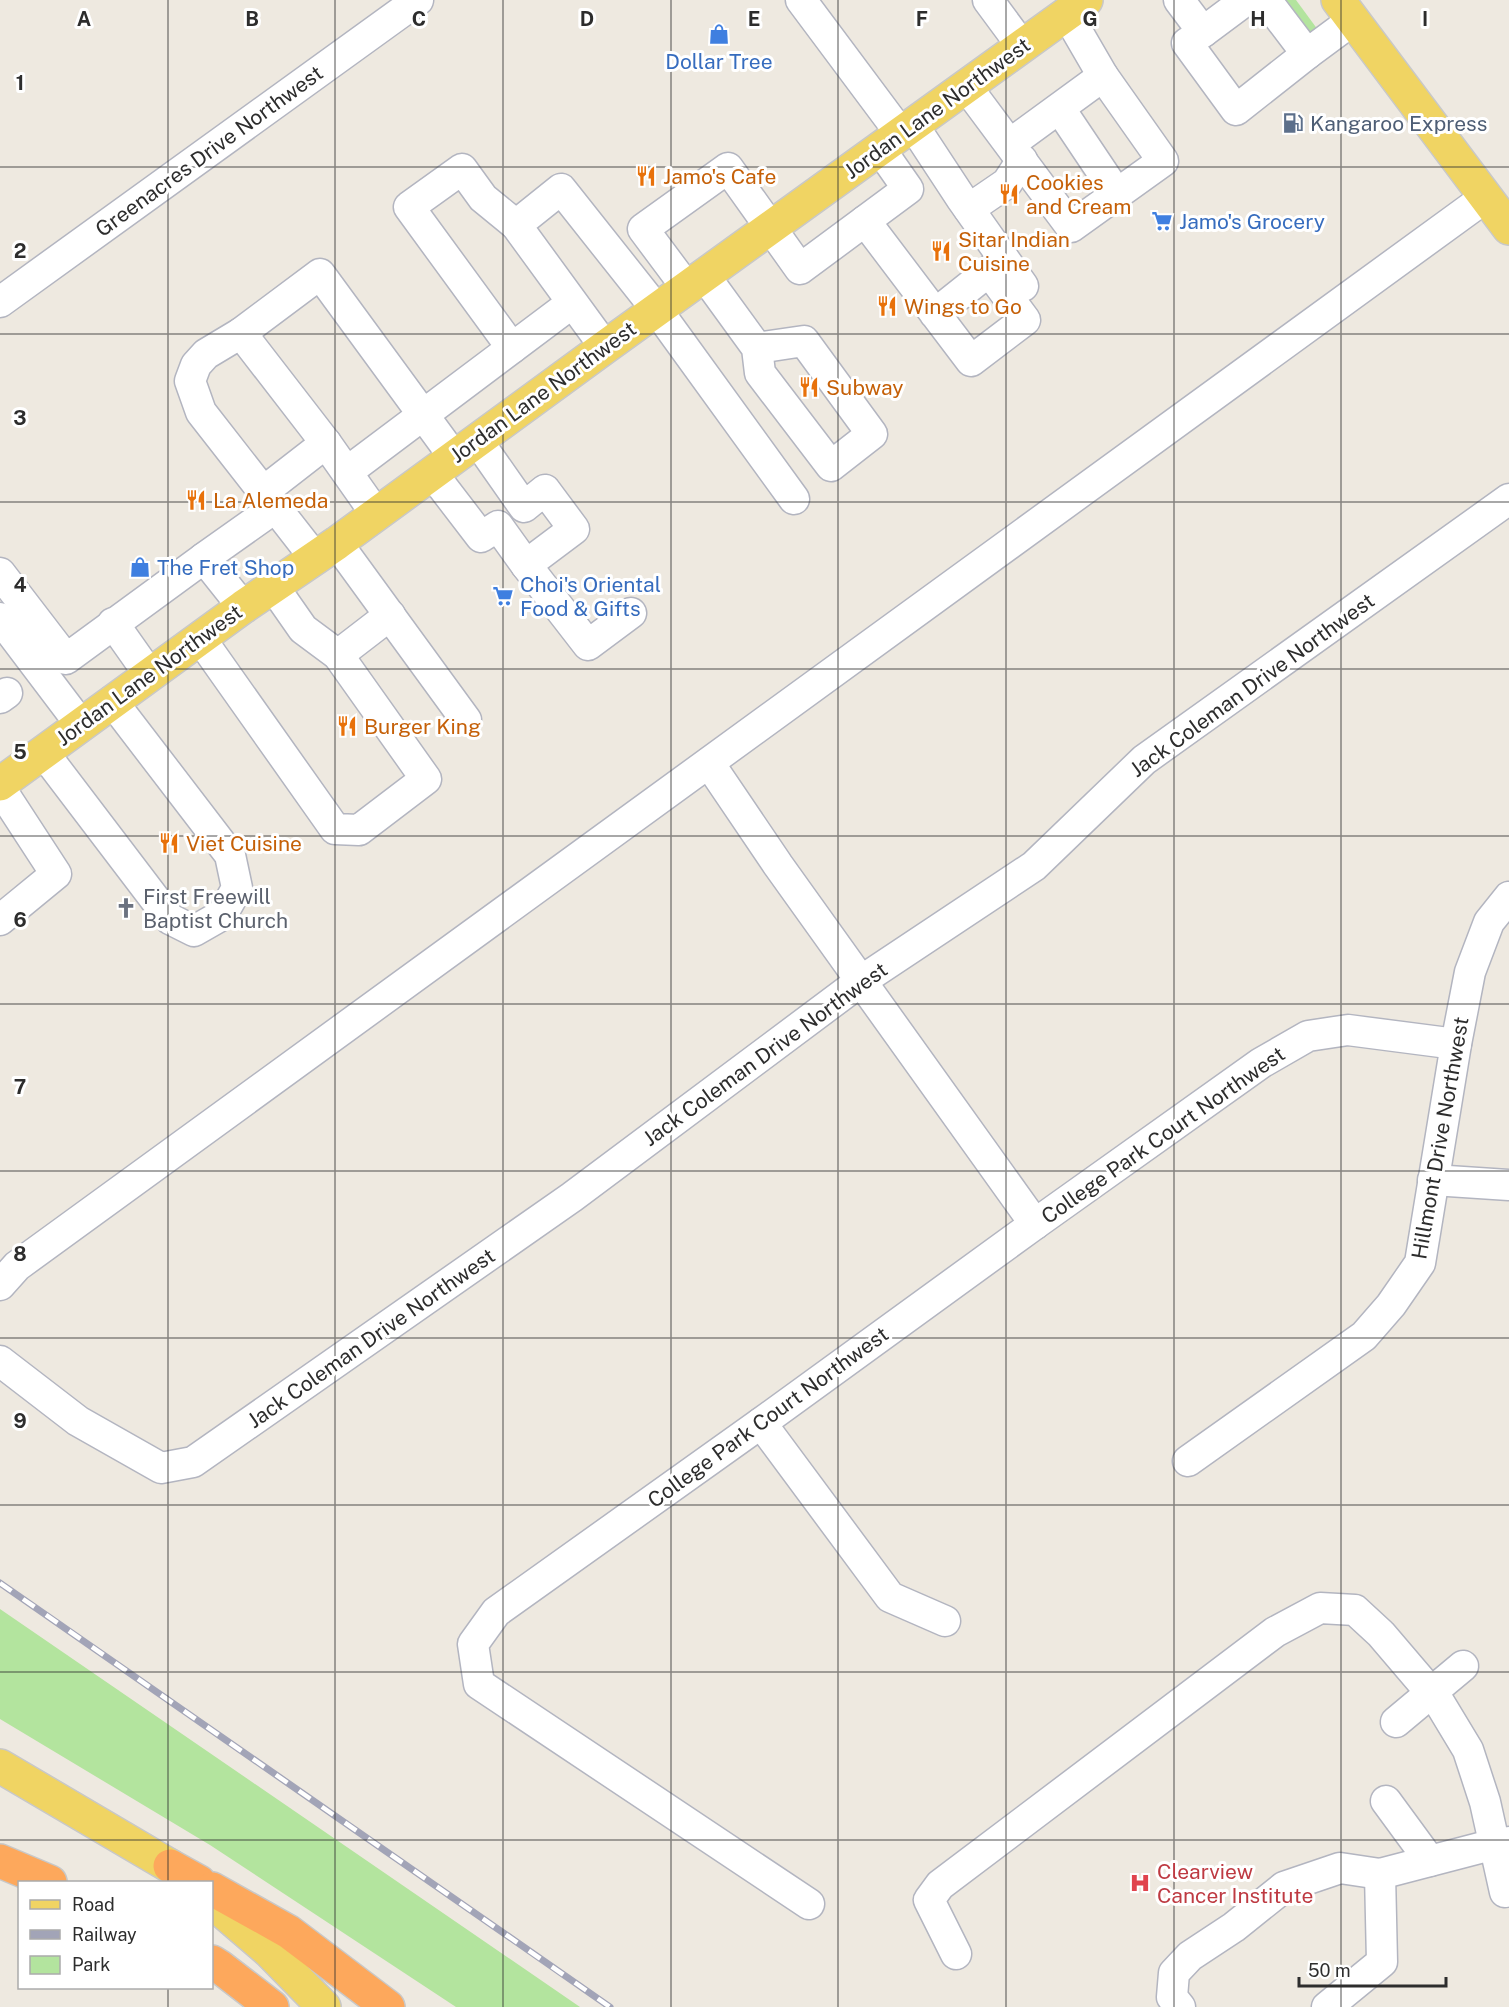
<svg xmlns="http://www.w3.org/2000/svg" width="1509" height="2007" font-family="'Public Sans',sans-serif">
<rect width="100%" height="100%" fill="#eee9e0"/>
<g fill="#b3e49e">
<path d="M1284,0h12l22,30 -9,3z"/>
<path d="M0,1609l580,398h-124l-246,-162 -210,-126z"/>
</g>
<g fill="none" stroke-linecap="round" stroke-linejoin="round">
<g stroke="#b3b5c0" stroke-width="33">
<g id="minor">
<path d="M801,0l100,134"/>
<path d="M988,0l34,46"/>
<path d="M1179,0l24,32 43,-32"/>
<path d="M1266,0l41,54 46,-34"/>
<path d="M1203,32l-16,11 49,67 71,-56"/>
<path d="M966,86l105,141 92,-66 -60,-85 -36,-62"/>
<path d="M1060,109l57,85"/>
<path d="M913,125l48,73 62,88"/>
<path d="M1010,144l93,-68"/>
<path d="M969,209l38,-26 15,-23"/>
<path d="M865,221l106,140 54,-41 -36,-49 -54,43"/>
<path d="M704,275l53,73 3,25 71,93 41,-32 -68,-93 -47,7"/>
<path d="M687,288l-44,-59 85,-61 72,101 108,-80 -28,-40"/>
<path d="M0,302l418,-302"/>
<path d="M241,333l79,-59 134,183"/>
<path d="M605,347l-89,-122 45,-36 96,121 137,189"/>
<path d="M512,348l-103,-141 53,-38 21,29 33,27"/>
<path d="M477,440l47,67 21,-17 29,39 -48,36 62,80 43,-32"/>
<path d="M347,472l225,-169"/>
<path d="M432,473l49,64 17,-11 28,39"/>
<path d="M263,492l63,-49"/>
<path d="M337,543l129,177"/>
<path d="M204,558l72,-51"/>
<path d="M315,558l-114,-146 -11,-31 6,-16 10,-11 35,-21 85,110 50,71"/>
<path d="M0,573l66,86 138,-101 39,49"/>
<path d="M0,618l81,107"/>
<path d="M113,623l36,51"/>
<path d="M200,638l135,191 24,1 67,-51 -88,-124 -35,-26 -30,-43"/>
<path d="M338,655l52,-40"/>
<path d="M0,698l7,-5"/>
<path d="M43,752l127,167 24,12 28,-16 15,-27 -7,-33 -118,-154"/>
<path d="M709,763l69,102 257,359"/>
<path d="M0,788l56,86 -56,46"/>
<path d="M1433,1180l76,5"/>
<path d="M0,1285l17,-19 1469,-1069"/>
<path d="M0,1361l78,60 83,47 32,-6 379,-265 289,-216 173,-115 110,-106 365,-261"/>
<path d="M761,1423l129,174 55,24"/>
<path d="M1188,1461l176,-125 27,-31 29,-42 36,-219 14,-72 19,-50 20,-25"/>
<path d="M1396,1722l67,-56"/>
<path d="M1386,1801l44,60"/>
<path d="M809,1904l-330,-220 -6,-40 23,-32 265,-189 274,-199 226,-161 47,-27 40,-6 108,14"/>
<path d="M956,1954l-27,-54 11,-15 335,-253 45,-24 35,2 26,24 58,68 29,48 17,52 20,90"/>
<path d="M1180,2007l-8,-10 2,-24 16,-17 44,-29 50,-40 56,-19 40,6 115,-30 14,-2"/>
<path d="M1327,2007l55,-45 -2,-88"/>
</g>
</g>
<g stroke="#c8c8c8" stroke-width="36">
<g id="major">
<path d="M1338,0l171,228"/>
<path d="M0,784l243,-177 94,-64 268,-196 481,-347"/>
<path d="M0,1766l170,100 19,16"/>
<path d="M212,1902l57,49 55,56"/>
</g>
</g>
<g stroke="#c8c8c8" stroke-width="36">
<g id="highway">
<path d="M0,1861l50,21"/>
<path d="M170,1866l29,16"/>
<path d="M212,1889l77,43 99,75"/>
<path d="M212,1962l8,5 52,40"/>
</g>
</g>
<use href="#minor" stroke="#fff" stroke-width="30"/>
<use href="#major" stroke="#f0d463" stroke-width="33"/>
<use href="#highway" stroke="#fda85c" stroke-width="33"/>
<g stroke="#a2a4b7" stroke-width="7">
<path id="rail" d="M0,1583l610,424"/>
</g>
<use href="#rail" stroke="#fff" stroke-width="4.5" stroke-dasharray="14" stroke-linecap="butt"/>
</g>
<path fill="none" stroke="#2d2d2d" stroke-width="1.5" stroke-opacity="0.55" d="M168,0v1882M335,0v2007M503,0v2007M671,0v2007M838,0v2007M1006,0v2007M1174,0v2007M1341,0v2007M0,167h1509M0,334h1509M0,502h1509M0,669h1509M0,836h1509M0,1004h1509M0,1171h1509M0,1338h1509M0,1505h1509M0,1672h1509M0,1840h1509M168,1988v19"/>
<defs>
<g id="shop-bare" transform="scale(1.62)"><path d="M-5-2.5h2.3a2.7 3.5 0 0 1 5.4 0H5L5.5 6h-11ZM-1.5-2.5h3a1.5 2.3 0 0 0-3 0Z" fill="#3f7fe0" stroke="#fff" stroke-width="2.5" paint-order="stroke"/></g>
<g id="fuel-bare" transform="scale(1.62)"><path d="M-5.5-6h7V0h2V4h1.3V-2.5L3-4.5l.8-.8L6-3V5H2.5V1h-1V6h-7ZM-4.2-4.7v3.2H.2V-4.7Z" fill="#5c6f8a" stroke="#fff" stroke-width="2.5" paint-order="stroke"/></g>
<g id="restaurant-bare" transform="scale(1.62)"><path d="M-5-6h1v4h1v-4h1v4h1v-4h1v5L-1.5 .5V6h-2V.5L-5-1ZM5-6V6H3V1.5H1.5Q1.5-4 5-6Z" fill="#e8710a" stroke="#fff" stroke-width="2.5" paint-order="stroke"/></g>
<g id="supermarket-bare" transform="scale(1.62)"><path d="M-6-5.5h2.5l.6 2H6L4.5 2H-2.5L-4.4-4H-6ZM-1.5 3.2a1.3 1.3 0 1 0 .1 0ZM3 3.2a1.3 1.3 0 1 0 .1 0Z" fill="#3f7fe0" stroke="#fff" stroke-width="2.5" paint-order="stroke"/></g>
<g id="church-bare" transform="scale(1.62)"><path d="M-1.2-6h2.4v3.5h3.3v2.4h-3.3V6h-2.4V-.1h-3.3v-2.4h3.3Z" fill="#6b7280" stroke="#fff" stroke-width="2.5" paint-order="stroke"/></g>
<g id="hospital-bare" transform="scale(1.62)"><path d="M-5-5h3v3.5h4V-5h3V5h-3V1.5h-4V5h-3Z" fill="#e0444e" stroke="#fff" stroke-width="2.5" paint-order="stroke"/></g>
</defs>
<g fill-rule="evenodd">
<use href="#shop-bare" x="719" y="34"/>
<use href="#fuel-bare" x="1293" y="123"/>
<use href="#restaurant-bare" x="646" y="176"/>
<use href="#restaurant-bare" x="1009" y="194"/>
<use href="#supermarket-bare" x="1162" y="221"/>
<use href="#restaurant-bare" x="941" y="251"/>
<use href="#restaurant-bare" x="887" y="306"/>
<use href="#restaurant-bare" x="809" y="387"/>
<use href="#restaurant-bare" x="196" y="500"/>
<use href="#shop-bare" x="140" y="567"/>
<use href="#supermarket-bare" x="503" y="596"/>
<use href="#restaurant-bare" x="347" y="726"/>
<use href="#restaurant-bare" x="169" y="843"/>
<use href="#church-bare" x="126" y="908"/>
<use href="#hospital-bare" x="1140" y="1883"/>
</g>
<g text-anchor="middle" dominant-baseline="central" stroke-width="6" stroke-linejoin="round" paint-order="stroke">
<g font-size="21" fill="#366cbe" stroke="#fff" text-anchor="start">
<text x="719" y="61" text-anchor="middle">Dollar Tree</text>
<text x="1179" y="221">Jamo's Grocery</text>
<text x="157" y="567">The Fret Shop</text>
<text x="520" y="584">Choi's Oriental<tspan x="520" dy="24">Food &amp; Gifts</tspan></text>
</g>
<g font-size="21" fill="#2d2d2d" stroke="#fff">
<text transform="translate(937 108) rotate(-36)">Jordan Lane Northwest</text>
<text transform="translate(209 151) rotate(-36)">Greenacres Drive Northwest</text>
<text transform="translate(543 392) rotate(-36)">Jordan Lane Northwest</text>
<text transform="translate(149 675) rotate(-36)">Jordan Lane Northwest</text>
<text transform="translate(1252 685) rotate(-36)">Jack Coleman Drive Northwest</text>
<text transform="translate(765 1054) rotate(-36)">Jack Coleman Drive Northwest</text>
<text transform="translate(1163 1135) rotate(-35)">College Park Court Northwest</text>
<text transform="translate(1440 1138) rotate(-80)">Hillmont Drive Northwest</text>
<text transform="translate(371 1338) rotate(-35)">Jack Coleman Drive Northwest</text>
<text transform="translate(768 1417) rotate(-36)">College Park Court Northwest</text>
</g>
<g font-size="21" fill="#4e5e75" stroke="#fff" text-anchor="start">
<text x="1310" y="123">Kangaroo Express</text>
</g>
<g font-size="21" fill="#c56008" stroke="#fff" text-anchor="start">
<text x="663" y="176">Jamo's Cafe</text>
<text x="1026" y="182">Cookies<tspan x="1026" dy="24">and Cream</tspan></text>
<text x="958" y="239">Sitar Indian<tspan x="958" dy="24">Cuisine</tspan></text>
<text x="904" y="306">Wings to Go</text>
<text x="826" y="387">Subway</text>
<text x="213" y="500">La Alemeda</text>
<text x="364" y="726">Burger King</text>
<text x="186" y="843">Viet Cuisine</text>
</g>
<g font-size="21" fill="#5b616d" stroke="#fff" text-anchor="start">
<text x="143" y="896">First Freewill<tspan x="143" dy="24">Baptist Church</tspan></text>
</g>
<g font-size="21" fill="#be3a42" stroke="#fff" text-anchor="start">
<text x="1157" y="1871">Clearview<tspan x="1157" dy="24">Cancer Institute</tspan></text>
</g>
</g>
<g font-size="20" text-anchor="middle" font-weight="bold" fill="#2d2d2d" stroke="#fff" stroke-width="6" stroke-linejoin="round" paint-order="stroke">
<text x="84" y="26">A</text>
<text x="252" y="26">B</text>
<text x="419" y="26">C</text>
<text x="587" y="26">D</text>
<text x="754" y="26">E</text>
<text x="922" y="26">F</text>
<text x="1090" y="26">G</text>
<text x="1258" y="26">H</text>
<text x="1425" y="26">I</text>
<text x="20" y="90">1</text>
<text x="20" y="258">2</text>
<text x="20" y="425">3</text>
<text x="20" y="592">4</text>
<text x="20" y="759">5</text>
<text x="20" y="927">6</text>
<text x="20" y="1094">7</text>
<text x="20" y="1261">8</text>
<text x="20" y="1428">9</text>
</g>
<rect x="18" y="1881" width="195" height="108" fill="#ffffff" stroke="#ababab" stroke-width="1.5"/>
<rect x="30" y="1900" width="30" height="9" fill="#f0d463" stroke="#ababab" stroke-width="1.5"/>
<text x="72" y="1911" font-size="18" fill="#2d2d2d">Road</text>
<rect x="30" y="1930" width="30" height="9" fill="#a2a4b7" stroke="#ababab" stroke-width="1.5"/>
<text x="72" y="1941" font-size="18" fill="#2d2d2d">Railway</text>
<rect x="30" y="1956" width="30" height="18" fill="#b3e49e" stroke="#ababab" stroke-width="1.5"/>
<text x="72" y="1971" font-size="18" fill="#2d2d2d">Park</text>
<path d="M1299 1977v9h147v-9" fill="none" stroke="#2d2d2d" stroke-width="3"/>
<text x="1308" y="1977" font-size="18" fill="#2d2d2d" stroke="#ffffff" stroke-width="4.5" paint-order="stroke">50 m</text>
</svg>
